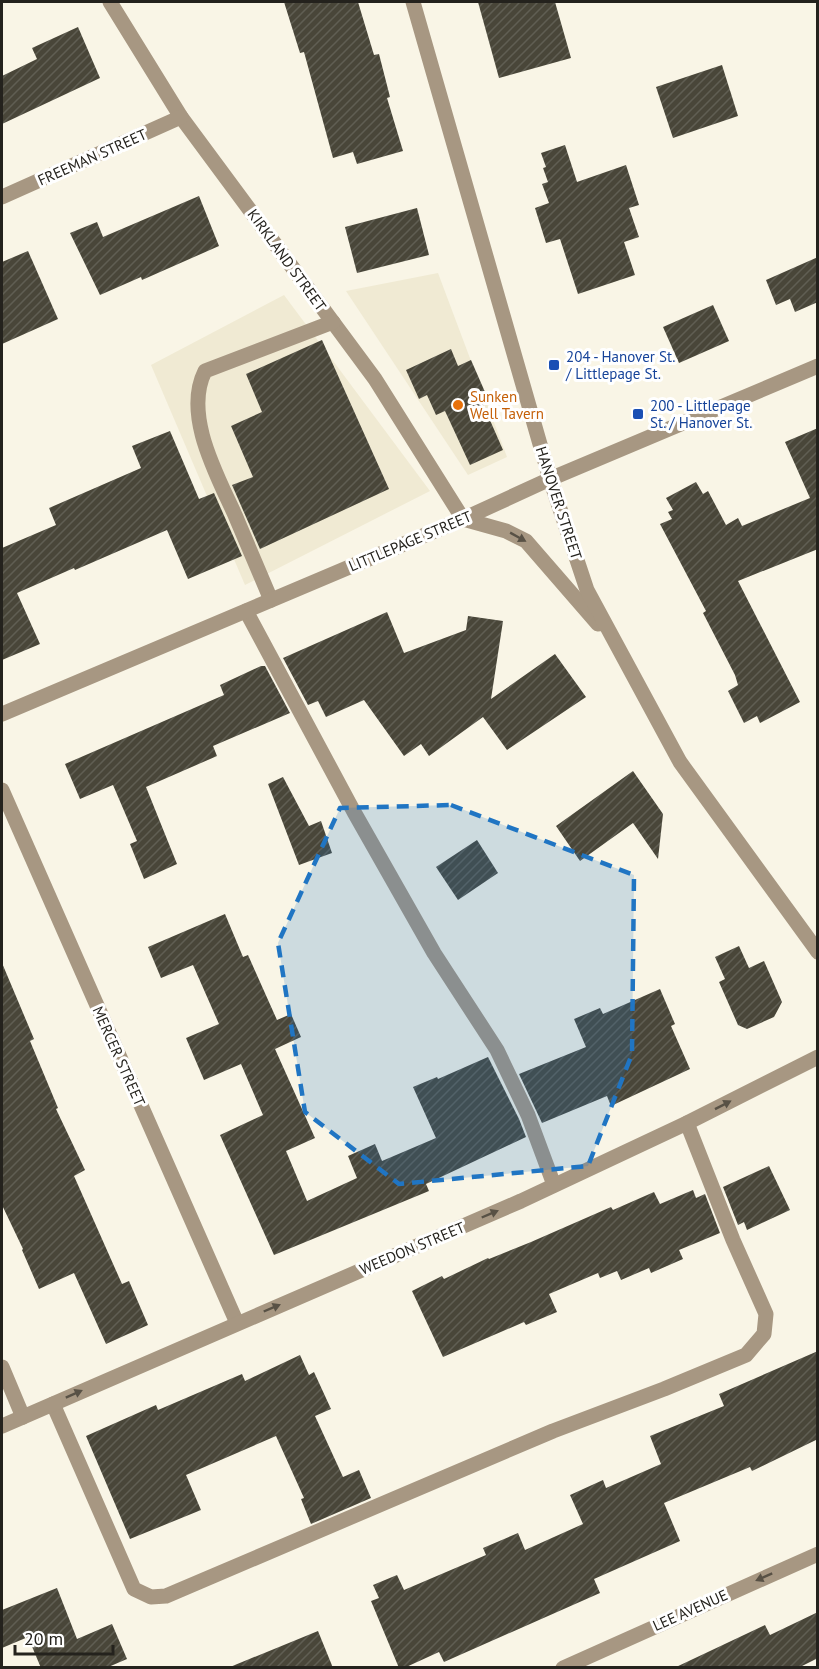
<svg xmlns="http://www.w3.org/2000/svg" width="819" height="1669" font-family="'PT Sans',sans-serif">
<defs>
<pattern id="building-hatch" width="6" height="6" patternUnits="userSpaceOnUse" patternTransform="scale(1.5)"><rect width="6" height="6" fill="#494639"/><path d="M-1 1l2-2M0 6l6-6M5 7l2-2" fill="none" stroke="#605e53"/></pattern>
</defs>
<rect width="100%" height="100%" fill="#f9f5e6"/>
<g fill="#f0ead3">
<path d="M438,273l69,184 -39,18 -122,-184z"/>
<path d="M284,295l146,196 -185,94 -94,-220z"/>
</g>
<g fill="url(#building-hatch)">
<path d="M284,2h74l16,53 5,-1 11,43 -3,1 16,53 -46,13 -4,-12 -20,6 -29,-106 -4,1z"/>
<path d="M478,2h77l16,56 -72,20z"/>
<path d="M78,27l22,51 -98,46v-48l35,-17 -5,-11z"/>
<path d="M722,65l16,51 -65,22 -17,-51z"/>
<path d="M565,145l12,37 49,-17 13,40 -10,3 10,29 -15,5 11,33 -57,19 -18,-55 -14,4 -11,-35 14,-5 -7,-19 6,-2 -5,-14 3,-1 -5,-14z"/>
<path d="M199,196l20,50 -77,34 -1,-3 -41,18 -30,-62 27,-11 6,15z"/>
<path d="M417,208l12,47 -72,18 -12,-46z"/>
<path d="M28,251l30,68 -56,25v-82z"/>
<path d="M818,257v45l-23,10 -5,-13 -14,6 -10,-25z"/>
<path d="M713,305l16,36 -50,22 -16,-36z"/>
<path d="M322,340l67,149 -129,60 -28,-64 21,-8 -22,-51 31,-14 -16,-38z"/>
<path d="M451,349l7,17 13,-6 14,32 -6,3 24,55 -33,15 -25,-54 -9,4 -9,-20 -8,4 -13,-29z"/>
<path d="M818,428v121l-80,32 62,121 -40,21 -3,-7 -13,7 -16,-32 10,-6 -3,-10 -32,-62 3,-2 -46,-87 12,-5 -4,-7 5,-2 -7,-12 30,-16 7,12 5,-3 18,34 12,-7 4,8 68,-28 -25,-56z"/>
<path d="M170,431l29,68 15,-6 28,63 -54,23 -21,-49 -92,40 -1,-2 -57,25 23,51 -38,16v-112l54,-23 -7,-17 92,-40 -9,-22z"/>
<path d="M387,612l17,41 62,-23 2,-14 35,5 -12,78 64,-45 31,43 -79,53 -24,-33 -54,39 -8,-12 -17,12 -40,-56 -38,17 -8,-16 -10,4 -25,-47z"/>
<path d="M261,666h4l25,47 -77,33 4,10 -71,31 31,77 -33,15 -14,-35 7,-3 -24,-56 -33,14 -15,-35 159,-69 -4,-10z"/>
<path d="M633,771l30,43 -5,45 -25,-36 -53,38 -24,-35z"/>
<path d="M283,777l26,49 12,-5 11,32 -33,12 -31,-81z"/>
<path d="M477,840l21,33 -40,27 -22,-33z"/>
<path d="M225,914l18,43 5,-2 29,65 14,-6 10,23 -26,12 40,89 -29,13 21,50 50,-23 -9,-22 27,-12 7,17 54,-23 -23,-51 24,-10 1,2 50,-22 31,62 7,18 -100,47 3,7 -155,64 -54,-120 43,-20 -22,-51 -37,16 -18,-42 33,-14 -26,-59 -32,13 -13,-31z"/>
<path d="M739,946l10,22 15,-7 18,41 -8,15 -27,12 -9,-4 -19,-43 6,-3 -10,-22z"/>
<path d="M2,963l32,76 -4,2 28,67 -2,1 29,61 -11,6 48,108 7,-3 19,44 -42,19 -32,-71 -35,16 -17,-39 1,-1 -21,-44z"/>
<path d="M660,989l15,35 -4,2 19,43 -79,37 -4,-10 -65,27 -23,-49 67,-27 -12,-28 26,-11 3,6z"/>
<path d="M769,1166l21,44 -43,20 -3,-8 -6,3 -15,-38z"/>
<path d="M693,1190l3,8 9,-4 15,39 -41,17 4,9 -32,14 -2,-5 -28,12 -4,-9 -17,7 -2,-5 -49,21 8,18 -31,13 -2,-3 -81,35 -31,-66 30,-15 2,3 44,-21 1,1 42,-17 80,-35 2,3 41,-18 6,12z"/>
<path d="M818,1351v88l-66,32 -2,-4 -86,36 16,38 -86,38 6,14 -156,69 -5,-10 -35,16h-5l-28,-67 8,-3 -6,-13 24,-10 7,15 82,-35 -3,-7 35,-15 7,17 58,-26 -13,-29 33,-15 3,8 55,-24 -11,-28 74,-30 -5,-12z"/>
<path d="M300,1355l9,20 5,-3 17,37 -16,7 28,61 16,-7 12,28 -60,26 -10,-25 3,-1 -28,-62 -90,39 15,35 -71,29 -44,-103 70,-31 2,5 84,-36 3,7z"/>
<path d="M57,1588l20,51 35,-15 15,35 -21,9h-65l-13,-31 -26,11v-38z"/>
<path d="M818,1612v46l-20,10h-124l91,-43 5,10z"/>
<path d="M318,1631l15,37h-103v-1z"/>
</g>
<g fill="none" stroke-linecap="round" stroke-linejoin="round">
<g stroke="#a79782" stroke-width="15">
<path d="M110,2l71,115 194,262 88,140 43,12 20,10 72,83"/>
<path d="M413,2l137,477 37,111 93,172 138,190"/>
<path d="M2,197l179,-80"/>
<path d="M271,600c-12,-28 -24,-56 -36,-85 -18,-40 -52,-100 -30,-144l128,-49"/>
<path d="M246,611l108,201 80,141 63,97 31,65 26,70"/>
<path d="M2,714l461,-195 87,-40 268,-113"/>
<path d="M2,790l235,533"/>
<path d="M2,1367l21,50"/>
<path d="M53,1404l81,185 17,8 15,-1 387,-165 111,-42 82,-34 18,-21 2,-20 -33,-74 -46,-117"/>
<path d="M2,1426l519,-225 166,-78 131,-66"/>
<path d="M563,1668l255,-114"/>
</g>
</g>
<defs><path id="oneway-solid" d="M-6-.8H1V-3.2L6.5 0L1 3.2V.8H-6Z" transform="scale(1.5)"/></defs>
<g fill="#585145">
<use href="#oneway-solid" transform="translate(518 537) rotate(29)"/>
<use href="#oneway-solid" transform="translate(723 1105) rotate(-27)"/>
<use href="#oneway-solid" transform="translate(490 1214) rotate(-23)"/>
<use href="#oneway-solid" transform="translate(272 1308) rotate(-23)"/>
<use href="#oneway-solid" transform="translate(74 1394) rotate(-24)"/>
<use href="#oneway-solid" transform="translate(764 1577) rotate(156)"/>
</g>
<path fill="#2075c3" fill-opacity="0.2" stroke="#2075c3" stroke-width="4.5" stroke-dasharray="12 8" stroke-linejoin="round" d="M451,805l183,70 -2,179 -44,112 -189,18 -94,-72 -27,-169 62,-135z"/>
<g fill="#1a4fb4" stroke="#fff" stroke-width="2">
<rect x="548" y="359" width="12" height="12" rx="3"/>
<rect x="632" y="408" width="12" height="12" rx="3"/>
</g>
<circle fill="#e8710a" stroke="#fff" stroke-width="2" cx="458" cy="405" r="6"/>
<g text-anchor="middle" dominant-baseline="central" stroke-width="6" stroke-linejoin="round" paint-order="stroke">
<g font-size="15" fill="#24221d" stroke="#fff">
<text transform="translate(92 157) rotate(-24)">FREEMAN STREET</text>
<text transform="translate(287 260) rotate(54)">KIRKLAND STREET</text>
<text transform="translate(559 503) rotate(72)">HANOVER STREET</text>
<text transform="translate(410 541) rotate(-23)">LITTLEPAGE STREET</text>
<text transform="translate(119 1056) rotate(66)">MERCER STREET</text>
<text transform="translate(412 1248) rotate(-23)">WEEDON STREET</text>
<text transform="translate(690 1610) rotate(-24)">LEE AVENUE</text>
</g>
<g font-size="15" fill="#164399" stroke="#fff" text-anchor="start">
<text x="566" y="356">204 - Hanover St.<tspan x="566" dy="17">/ Littlepage St.</tspan></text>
<text x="650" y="405">200 - Littlepage<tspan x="650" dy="17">St. / Hanover St.</tspan></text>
</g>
<g font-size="15" fill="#c56008" stroke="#fff" text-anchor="start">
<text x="470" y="396">Sunken<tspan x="470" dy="17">Well Tavern</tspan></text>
</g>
</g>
<rect width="819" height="1669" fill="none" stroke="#24221d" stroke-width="6"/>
<path d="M15 1645v9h98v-9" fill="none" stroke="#24221d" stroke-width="3"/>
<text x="24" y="1645" font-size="18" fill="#24221d" stroke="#ffffff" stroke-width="4.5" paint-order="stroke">20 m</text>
</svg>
